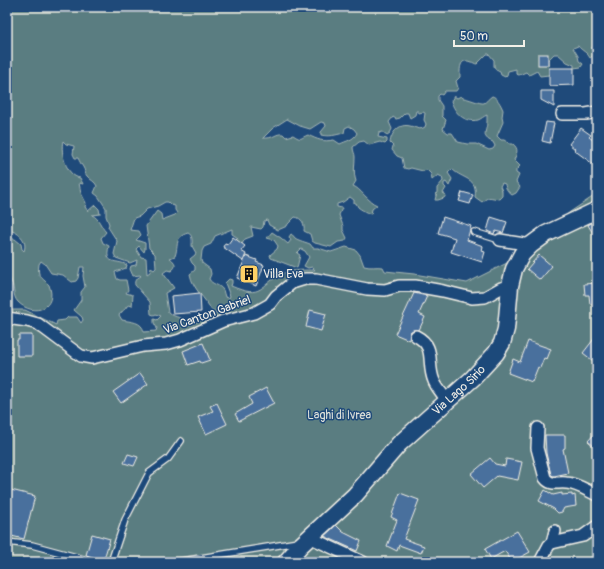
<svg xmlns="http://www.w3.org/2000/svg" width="604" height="569" font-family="Pangolin,sans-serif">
<rect width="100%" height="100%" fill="#1f4a7a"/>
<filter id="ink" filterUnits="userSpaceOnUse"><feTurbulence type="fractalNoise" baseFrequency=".025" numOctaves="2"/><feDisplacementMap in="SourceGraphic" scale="8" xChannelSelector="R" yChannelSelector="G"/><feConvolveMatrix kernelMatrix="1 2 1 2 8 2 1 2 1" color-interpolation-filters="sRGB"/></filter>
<g filter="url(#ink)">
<path fill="#5a7d81" stroke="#a7b7b4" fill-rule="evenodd" d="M7,7h590v38l-6,3 3,7 -4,3c-3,-6 -8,-7 -12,-12l-5,2 5,8 1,5 4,3 -2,3 -7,1v-3l-7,-3 -9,-8h-4l-6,6 1,15 -9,1 -3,-5 -8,4 -3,-3 -7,3 -3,-1v-5l-8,2 -1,4 -2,2 -4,-2 -1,-3 -4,-2 -2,-4v-6l-5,-6h-2l-10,10c-2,0 -4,-2 -6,-2 -12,-5 -11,8 -11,15l-4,4 2,7 -2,3h-11l-3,4 -2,-1 -2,2v4l4,6v10l4,4 -3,9 5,4h4l6,9 9,2h9l13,6 4,-1 2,-3 -2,-4c-13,-5 -6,-11 -6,-20 0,-2 0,-4 0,-7 -3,1 -6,4 -9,5 -14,3 -23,-7 -27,-19l3,-5 3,2 4,-2 2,2c5,0 17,6 21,5 2,-1 5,-5 8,-7 5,1 9,9 11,14l-1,7 1,5 -6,14 4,4h3l6,4h3c6,5 4,9 1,16l6,6 -4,4v3l3,2 -3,7 4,5 -4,6 -4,2c-3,-2 -7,-7 -7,-11l-3,-1 -2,3 2,5v5l-3,3c-9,-1 -9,-4 -17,3l-7,-5c3,-20 -12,-17 -23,-28l-4,4 4,6 -3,7 -3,-4 -2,1v3l2,2 -3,5 3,2 -2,3 -6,2h-3l2,-8v-4l6,-7 -1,-4 -4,-2 -6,5 -1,-6 -4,-4 -4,1 -12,-3 -3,1 -4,-1 -2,-10 -5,-2 -5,-6 1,-4 -3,-3c1,-10 9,-20 20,-17 6,1 9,5 15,1l1,-3 -2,-4 1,-7 -2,-1 -4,1 -1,-2h-2l-1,4 -5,3 -2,-5h-3l-5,5 -4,1 -3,-2 -4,5 3,7 -2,4 -3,2 -4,-3 -4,1 -1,4 9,2v3l-2,2 -5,-2 -11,3 -5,-4 -5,1 -6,5c0,5 2,6 2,10 0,8 -2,16 1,24l-3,5c8,3 14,15 24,19l-5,4 -1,5c-2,0 -11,-5 -13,-7l-2,-4h-2v-3l-4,-3 -7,5 -6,2v3l5,1 -3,7 4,11v4l4,8 -2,3 -7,1 -7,5 -16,-4 -3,-2 -2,-7 -6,-3c1,-7 -2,-13 -9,-14l-7,7 -1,2 -9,4 -9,-5 -2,-5 -3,1 -1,6 -2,2 -10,-2 2,9 -8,3 -3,5 -6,-4 2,-2 -6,-4v-5l-17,7 -4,8 -7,3 -2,4 -1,9 1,3 8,6 1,5 -2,5c3,6 10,5 14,11 1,2 1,5 2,7l4,1 1,-2 -5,-13 4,-4 3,1v3l-1,3c33,14 27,-1 53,-13 7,-3 23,-3 31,-3l-3,-3 -4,1 -4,-2 5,-9 -4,-6 -4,-2 -4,4 3,2 -3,13 -26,-10 -1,-3 7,-6 1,-3 -4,-6 -7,-2 5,-6 9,6 7,6 3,-4 -2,-3 2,-3c2,1 3,3 4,4 2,2 13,5 15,6l3,4h5l13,4 15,-5 10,3 4,5 4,11c7,2 12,0 19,1l2,4 29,3 53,9 44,-22 59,-49 27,-18v368h-590v-252h18l31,15 1,-4 8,-1 3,-3h9l4,6 2,-3 -1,-3 -8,-7 7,-10v-8l4,-5 -2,-11 1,-9h-4l-2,11 -2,3 -4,1 -9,-7 -12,-2 -6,-9 -4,-3 -2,3c-2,14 2,12 10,21 9,23 -15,33 -31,17 -6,-6 -3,-16 -8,-23h-3v-40h8l6,5 1,5 2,2c4,-11 -6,-20 -17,-21zM287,119l13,7 10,3 11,-7 4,1 1,3 -5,6v3c9,2 14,0 23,-2l1,-5 4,-2 5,3 3,4c-3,7 -11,8 -17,11l-6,-4c-11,2 -16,0 -26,-5 -8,3 -6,6 -15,0l-7,2 -3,-3c-8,-1 -9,5 -20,4l10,-10zM63,141l3,3 8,2 -1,8 2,4h3c2,4 3,6 5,9 2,3 2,7 4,9 3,4 8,5 10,10l-3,7 4,3 8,12v8l3,8 -1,3 9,14 -3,13 2,4 14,5 7,-3 -1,5 -5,1 -1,3 3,7 7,-1 1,1c-5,3 -7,4 -6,9l15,17 1,12 3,1 2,-1 5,2 -4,4 -3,-1v4l3,5 -1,3 -12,1c-2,-11 -13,-10 -22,-12l-3,-5c2,-3 7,-6 8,-9l2,-1 3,1 1,-11 -7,-2 2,-3 -2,-10h-6l-3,-1 -2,-7 11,-4 1,-3c-11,-6 -23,1 -18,-19l-6,-3 -2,-5 5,-6c-6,-6 -6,-13 -14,-17l8,-1 -1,-5 -4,-4 -7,6 -3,-4 1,-4 -5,-10 -2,-10 4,1 -3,-6c-14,-2 -20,-26 -17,-37zM165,202h3l3,3 4,1v4l2,3 -2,2 -13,5 -1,-6 -4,-3 -11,15 3,22 6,6 1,14 -2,2 -3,-2 -1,4 -3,2 -1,-16 -5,-1 -5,-8 3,-3 5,6 1,-3v-6l-9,-3 5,-5 -2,-4 -9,-1 4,-12 6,-2 7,-7 11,-3zM188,233c5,2 4,8 4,13l4,7 -1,2 -5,4 2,4 3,3v4l-5,4c3,16 15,23 22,37l6,2 -28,12c-5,-9 -15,-6 -22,-13l-3,-19 9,-5 -11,-15 4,-3 4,1c7,-5 4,-9 -1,-13l5,-2c4,-11 -1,-19 13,-23z"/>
<g fill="#496f9d" stroke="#f4f1e8">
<rect x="538" y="54" width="10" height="11"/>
<path d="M549,68h25v17l-25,1z"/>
<path d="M541,91h13v16l-13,-7z"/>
<path d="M546,122l8,1 -4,20 -8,-2z"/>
<path d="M581,128l10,7 -2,2 8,6v24l-23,-17 1,-1 -6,-5z"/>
<path d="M462,192l11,3 -3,9 -11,-3z"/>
<path d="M443,217l28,9 -4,14 16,6 -1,5 3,1 -3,10 -31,-10 4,-14 -17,-5z"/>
<path d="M491,217l16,5 -4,11 -8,-2 -1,3 -7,-3z"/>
<path d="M597,220v20l-9,-15z"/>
<path d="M233,237l12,9 -4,5 5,3 -3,7 -20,-14 2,-4 3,1z"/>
<path d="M539,255l13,11 -12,14 -13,-11z"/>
<path d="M246,256l11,4 -1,2 8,3 -8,21 -19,-8z"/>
<path d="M597,283v21h-7l-1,-9h-4l-1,-11z"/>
<path d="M200,293l1,19 -28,2 -2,-18z"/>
<path d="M414,293l13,3 -8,18 6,3 -6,13h-6l-3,2 -1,8 -14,-6z"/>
<path d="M310,310l16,4 -5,17 -15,-4z"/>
<path d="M19,335h13v21h-15v-16h2z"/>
<path d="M597,335v29l-14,-11z"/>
<path d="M528,341l23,8 -4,10 -3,-1 -4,10 -2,-1 -6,15 -24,-9 5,-14 7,3z"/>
<path d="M203,343l7,17 -9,3 -1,-2 -12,4 -5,-14z"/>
<path d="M140,373l8,11 -27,19 -8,-11z"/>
<path d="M266,388l8,15 -35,18 -4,-7 17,-10 -3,-7z"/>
<path d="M217,403l10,21 -21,10 -8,-17 15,-6 -3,-5z"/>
<path d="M597,431v18l-9,-8z"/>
<path d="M545,435h20v13l-2,1 5,24 -14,3 -3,-1 -5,-22z"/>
<path d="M128,454l10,3 -4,9 -10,-3z"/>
<path d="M490,458l5,6 10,2 1,-7 16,3 -4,18 -21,-4 -14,12 -12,-14z"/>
<path d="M11,490l24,6 -11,43 -17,-4v-27z"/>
<path d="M545,490l8,5 9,-2v2l10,-1v2l3,-1 1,11 -12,2 -2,4 -4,1 -4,-4 -15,-8z"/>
<path d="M400,493l19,7 -15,39 20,7 -3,7 -22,-8 -2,6 -10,-5 10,-26 -6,-3z"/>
<path d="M336,525l7,7 18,9 -4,10 -33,-15z"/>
<path d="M517,531l13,21 -18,10 -7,-11 -14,8 -6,-10z"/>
<path d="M92,534l18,5 -7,23h-4l-3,-4 -10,-3z"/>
</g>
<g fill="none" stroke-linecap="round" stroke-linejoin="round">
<g stroke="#f4f1e8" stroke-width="8">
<g id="lane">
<path d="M474,232l26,8"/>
<path d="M7,542l25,3 63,17"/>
<path d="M111,562l14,-42 24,-47 19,-14 13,-18"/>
<path d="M176,562l122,-20"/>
</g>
</g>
<g stroke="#f4f1e8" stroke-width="14">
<g id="street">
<path d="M562,114h24l11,-2"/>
<path d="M500,240l31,5"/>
<path d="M7,318l20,3 11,3 43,32 11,2 51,-12 23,-2 14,-4 43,-19 31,-8 16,-9 6,-8 16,-13 13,-4h11l51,10 18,1 14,-4h16l28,5 29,7 13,-1 16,-9 9,-2"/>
<path d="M416,336c21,11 10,27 18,45 3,8 10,13 13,22"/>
<path d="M538,428l-1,20 8,30c6,8 12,4 21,5 10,0 22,8 31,12"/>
<path d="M309,537l54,25"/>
<path d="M552,543l3,-12"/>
<path d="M540,562l9,-17 3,-2 31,-7 14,-10"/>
</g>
</g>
<g stroke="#f4f1e8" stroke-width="19">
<g id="secondary">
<path id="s1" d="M286,562l14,-16 55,-51 44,-51 74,-66 23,-25 6,-10 4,-14 4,-43 4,-17 8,-15 9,-9 15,-11 51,-24"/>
</g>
</g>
<use href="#lane" stroke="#1f4a7a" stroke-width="5.5"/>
<use href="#street" stroke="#1f4a7a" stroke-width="11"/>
<use href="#secondary" stroke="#1f4a7a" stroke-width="16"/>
</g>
</g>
<defs>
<g id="building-square" transform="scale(1)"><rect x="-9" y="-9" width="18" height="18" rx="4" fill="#ffd166" stroke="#1f4a7a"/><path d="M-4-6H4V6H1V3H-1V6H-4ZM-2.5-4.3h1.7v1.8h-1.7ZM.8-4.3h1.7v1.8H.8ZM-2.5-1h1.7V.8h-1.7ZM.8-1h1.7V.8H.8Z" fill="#111"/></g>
</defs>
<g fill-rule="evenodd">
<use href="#building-square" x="249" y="274"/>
</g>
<g text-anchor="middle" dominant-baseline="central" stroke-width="3" stroke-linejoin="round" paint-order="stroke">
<g font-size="12" fill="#f4f1e8" stroke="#1f4a7a" text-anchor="start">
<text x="263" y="274">Villa Eva</text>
</g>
<g font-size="12" fill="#f4f1e8" stroke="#1f4a7a">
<text transform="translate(207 315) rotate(-20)">Via Canton Gabriel</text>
<text stroke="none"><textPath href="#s1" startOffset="244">Via Lago Sirio</textPath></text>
</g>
<g font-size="12" fill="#dde0d9" stroke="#1f4a7a">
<text x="339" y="415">Laghi di Ivrea</text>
</g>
</g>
<rect width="604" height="569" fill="none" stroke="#1f4a7a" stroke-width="24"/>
<rect x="12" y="12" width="580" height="545" fill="none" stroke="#f4f1e8" stroke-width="1.5" filter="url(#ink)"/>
<path d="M454 40v6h70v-6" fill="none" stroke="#f4f1e8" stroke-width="2"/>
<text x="460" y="40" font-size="12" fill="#f4f1e8" stroke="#1f4a7a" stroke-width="3" paint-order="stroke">50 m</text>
</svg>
